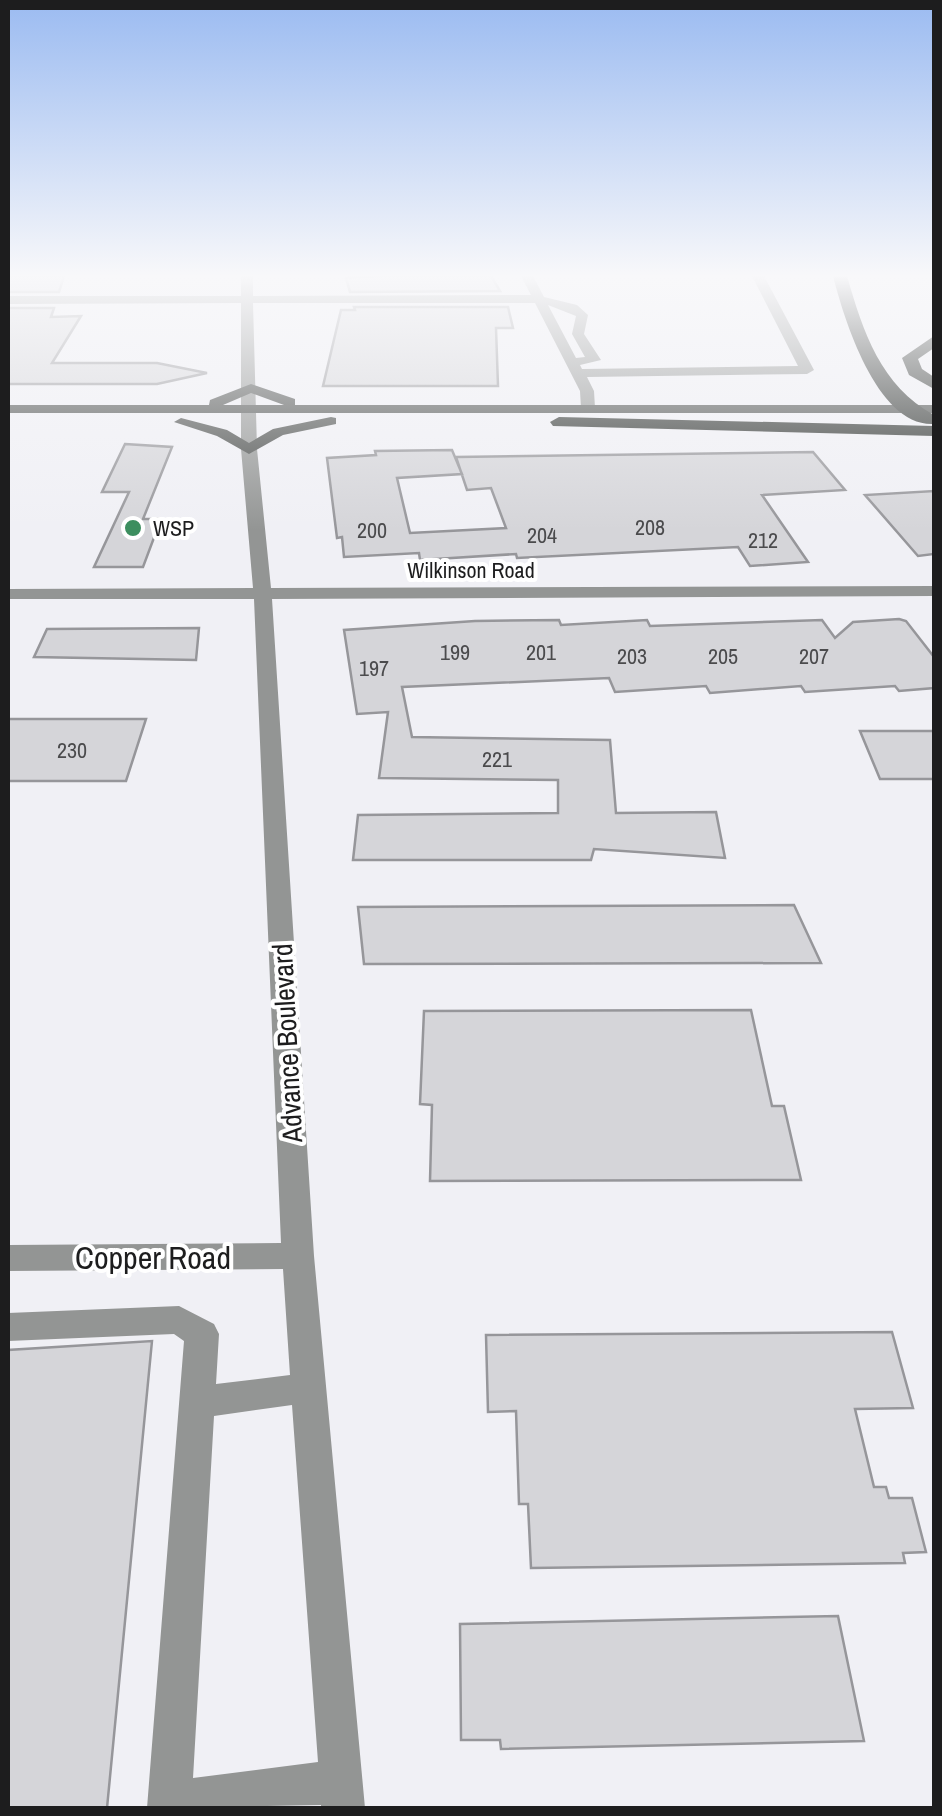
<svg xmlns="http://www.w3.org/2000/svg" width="942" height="1816" font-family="'Archivo Narrow',sans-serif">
<rect width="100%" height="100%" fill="#f0f0f5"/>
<g fill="#d5d5d9" stroke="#96969a" stroke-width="2.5">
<path d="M8,276h56l-5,16h-51z"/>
<path d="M384,276h107l9,15 -150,1 -4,-14z"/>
<path d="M354,307h154l5,21h-17l2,58h-175l18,-76h14z"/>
<path d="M8,308h46l-3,9 30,-1 -29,47h105l50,10 -50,11h-149z"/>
<path d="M125,444l47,3 -29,72h18l-18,48h-49l35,-75h-27z"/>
<path d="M452,450l10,24 -65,4 13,55 96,-5 -15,-40 -24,2 -11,-33 357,-5 32,38 -83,5 46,67 -58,4 -12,-19 -221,11 -1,-4 -96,6 -1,-7 -75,4 -2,-20 -5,1 -10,-80 49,-3 -1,-4z"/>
<path d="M934,491v63l-16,2 -53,-61z"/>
<path d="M899,619l7,2 28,36v31l-35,3 -4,-5 -90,6 -4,-6 -91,7 -4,-7 -91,6 -6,-14 -207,9 10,50 198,3 6,73 100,-1 9,46 -131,-9 -3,11h-238l5,-45 200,-2v-33l-179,-2 9,-66 -31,2 -13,-84 131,-9 84,-1 2,5 86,-5 3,6 172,-6 13,18 18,-16z"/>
<path d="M199,628l-3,32 -162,-3 13,-28z"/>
<path d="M8,719h138l-20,62h-118z"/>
<path d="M860,731h74v48h-54z"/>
<path d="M794,905l27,58 -457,1 -6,-57z"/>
<path d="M751,1010l21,96h12l17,74 -371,1 2,-76 -12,-1 4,-93z"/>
<path d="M892,1332l21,76 -58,1 19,78h12l3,11h23l14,54 -23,1 2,10 -374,5 -3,-64h-9l-3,-93 -28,1 -2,-77z"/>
<path d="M152,1341l-45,467h-99v-458z"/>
<path d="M838,1616l26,125 -363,8 -1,-9h-39l-1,-116z"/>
</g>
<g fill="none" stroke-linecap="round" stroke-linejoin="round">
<path fill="#939594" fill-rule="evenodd" d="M241,276h12v20l278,-1 -10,-19h12l11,21 33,8 11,10 -4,19 17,26 -21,5 2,4 216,-3 -46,-90h12l50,94 -7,4 -220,3 7,14 1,17 -7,4 -7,-4 -1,-17 -45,-88h-282l4,146 14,139 663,-2v10l-662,3 42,657 51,552h-44v-3l-174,3 37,-467 -10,-7 -166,7v-28l171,-7 35,18 5,10 -3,50 74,-9 -7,-106 -275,2v-26l273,-2 -27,-644h-246v-10l245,-1 -12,-139v-146l-233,1v-8h233zM548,305l28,11 -4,18 13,23 -9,1zM292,1405l26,357 -125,16 21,-362z"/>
<g fill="#494c4a" fill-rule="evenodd">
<path d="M251,384l44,15v6h639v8h-926v-8h201l1,-5zM251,393l33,12h-61z"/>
<path d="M331,417l5,1v6l-53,11 -34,19 -32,-18 -43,-14 7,-4 46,12 22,13 24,-14z"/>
</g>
<g fill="#2f3330" fill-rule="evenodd">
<path d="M833,276h14c16,56 34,110 87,139v9c-57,3 -90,-105 -101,-148z"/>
<path d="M934,336v12l-16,11 4,10 12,8v12l-25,-14 -7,-17z"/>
<path d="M559,417l375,9v10l-381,-10 -3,-4z"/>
</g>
</g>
<linearGradient id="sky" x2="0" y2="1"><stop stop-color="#9bbbf1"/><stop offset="0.52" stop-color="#f8f8fa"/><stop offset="1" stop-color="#f8f8fa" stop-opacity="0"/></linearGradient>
<rect width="942" height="530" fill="url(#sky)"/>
<circle fill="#3c8e5f" stroke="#fff" stroke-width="4" cx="133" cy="528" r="10"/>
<g text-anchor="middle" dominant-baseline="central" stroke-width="8" stroke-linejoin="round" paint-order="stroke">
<g font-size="22" fill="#4b4b4d">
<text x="650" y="527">208</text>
<text x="372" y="530">200</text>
<text x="542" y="535">204</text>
<text x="763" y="540">212</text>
<text x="455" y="652">199</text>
<text x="541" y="652">201</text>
<text x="632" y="656">203</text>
<text x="723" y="656">205</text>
<text x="814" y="656">207</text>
<text x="374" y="668">197</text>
<text x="72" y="750">230</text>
<text x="497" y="759">221</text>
</g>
<g font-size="22" fill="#1d1d1e" stroke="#fff" text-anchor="start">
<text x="153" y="528">WSP</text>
</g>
<g font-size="22" fill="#1d1d1e" stroke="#fff">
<text x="471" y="570">Wilkinson Road</text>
</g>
<g font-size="28" fill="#1d1d1e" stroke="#fff">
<text transform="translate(287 1043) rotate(-93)">Advance Boulevard</text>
</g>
<g font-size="32" fill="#1d1d1e" stroke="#fff">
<text x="153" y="1257">Copper Road</text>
</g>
</g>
<rect width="942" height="1816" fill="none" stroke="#1d1d1e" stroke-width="20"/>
</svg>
